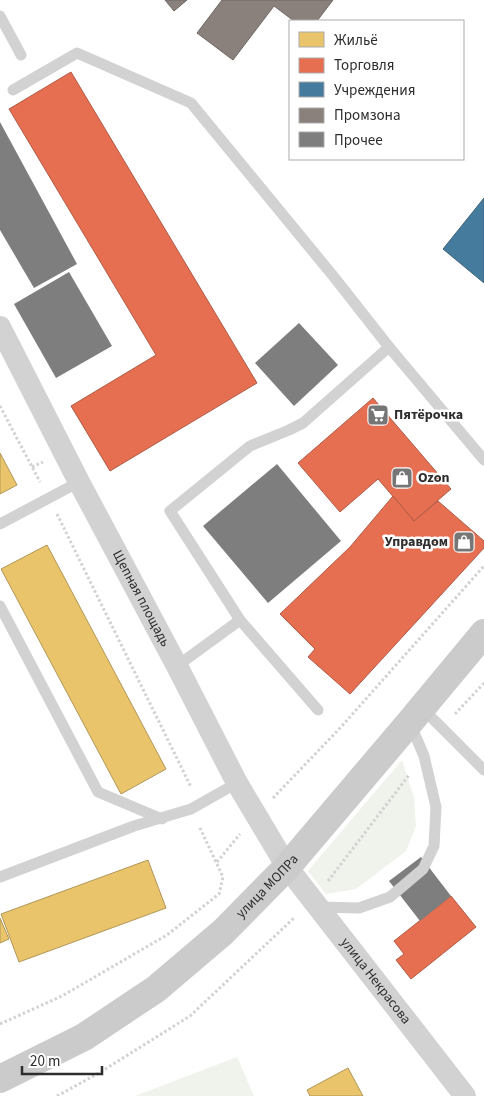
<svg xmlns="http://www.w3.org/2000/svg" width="484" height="1096" font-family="'Source Sans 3',sans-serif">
<rect width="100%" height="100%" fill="#fff"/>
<g fill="#eff3eb">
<path d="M402,760l12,38 2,28 -10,25 -50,38 -30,5 -18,-23z"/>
<path d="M237,1057l17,39h-119z"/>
</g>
<g fill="#e9c46a" stroke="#b19758">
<path d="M0,453l17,32 -17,9z"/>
<path d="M47,545l119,224 -45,25 -120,-225z"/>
<path d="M148,860l18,48 -147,54 -18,-48z"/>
<path d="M0,918l9,21 -9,4z"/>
<path d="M348,1068l15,28h-53l-3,-6z"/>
</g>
<g fill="#e76f51" stroke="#af5b46">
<path d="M71,72l186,311 -147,88 -39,-65 85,-51 -147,-246z"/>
<path d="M373,398l78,91 -37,32 -36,-42 -38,33 -42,-49z"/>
<path d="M393,496l21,25 24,-20 46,40v7l-134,146 -42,-37 7,-8 -35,-35 70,-67z"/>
<path d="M451,896l25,31 -65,52 -15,-19 8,-6 -10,-13z"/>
</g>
<path fill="#457b9d" stroke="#3e647b" d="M484,198v85l-41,-34z"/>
<g fill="#8a817c" stroke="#6e6864">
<path d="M165,0h22l-13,11z"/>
<path d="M222,0h111l-16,21h-23l-20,-15 -41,54 -36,-27z"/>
</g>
<g fill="#7e7e7e">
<path d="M0,122l77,142 -43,24 -34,-58z"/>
<path d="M69,272l43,74 -56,32 -42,-74z"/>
<path d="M299,323l39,42 -44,41 -39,-43z"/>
<path d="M277,464l64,77 -73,62 -65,-77z"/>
<path d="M421,857l30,39 -31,25 -31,-40z"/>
</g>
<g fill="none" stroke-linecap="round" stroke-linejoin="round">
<g stroke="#d2d2d2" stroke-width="3" stroke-dasharray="2.5 2.5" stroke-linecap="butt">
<path d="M0,406l40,76"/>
<path d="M32,467l11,-5"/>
<path d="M57,514l134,273"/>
<path d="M455,714l29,-31"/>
<path d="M273,798l68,-71 143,-161"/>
<path d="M217,862l23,-28"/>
<path d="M328,881l81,-106"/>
<path d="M0,1024l62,-28 105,-61 52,-41 4,-17 -24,-51"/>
<path d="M57,1096l42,-23 91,-57 105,-99"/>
</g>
<g stroke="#d2d2d2" stroke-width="11">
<path d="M0,16l21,39"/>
<path d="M13,90l64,-37 114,50 143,174 55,70 95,113"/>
<path d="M0,524l79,-42"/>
<path d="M0,606l98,186 64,27"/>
<path d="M177,666l63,-46"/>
<path d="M422,708l62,62"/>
<path d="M318,710l-78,-90 -70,-109 80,-65 39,-16 14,-7 86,-76"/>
<path d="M0,877l134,-51 57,-17 46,-26"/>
<path d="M319,907l40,1 31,-11 33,-28 11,-23 2,-39 -12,-51 -14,-33"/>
</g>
<path stroke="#d2d2d2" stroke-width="22" id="s1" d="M0,327l79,155 98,184 60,117 50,84 178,229"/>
<path stroke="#cbcbcb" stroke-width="28" id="s2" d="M0,1079l84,-42 72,-48 67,-57 64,-65 123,-145 74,-89"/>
</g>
<defs>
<g id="supermarket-square" transform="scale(1.125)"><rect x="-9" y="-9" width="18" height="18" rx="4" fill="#767676" stroke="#fff"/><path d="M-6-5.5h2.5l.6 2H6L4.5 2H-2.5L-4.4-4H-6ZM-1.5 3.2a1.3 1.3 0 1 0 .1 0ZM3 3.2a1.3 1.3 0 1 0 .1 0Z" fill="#fff"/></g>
<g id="shop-square" transform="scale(1.125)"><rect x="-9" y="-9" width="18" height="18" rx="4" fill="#767676" stroke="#fff"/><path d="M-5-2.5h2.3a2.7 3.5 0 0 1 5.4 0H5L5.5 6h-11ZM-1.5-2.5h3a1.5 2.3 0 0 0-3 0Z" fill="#fff"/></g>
</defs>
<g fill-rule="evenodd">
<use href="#supermarket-square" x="378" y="415"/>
<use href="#shop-square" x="402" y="478"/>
<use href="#shop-square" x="464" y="542"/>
</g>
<g text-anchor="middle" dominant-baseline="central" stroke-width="5" stroke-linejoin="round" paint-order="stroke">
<g font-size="14" font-weight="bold" fill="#2d2d2d" stroke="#fff" text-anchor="start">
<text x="394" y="415">Пятёрочка</text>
<text x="418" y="478">Ozon</text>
<text x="448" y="542" text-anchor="end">Управдом</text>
</g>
<g font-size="14" fill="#2d2d2d" stroke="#fff">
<text stroke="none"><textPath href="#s1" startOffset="306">Щепная площадь</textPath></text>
<text stroke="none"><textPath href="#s2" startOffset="332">улица МОПРа</textPath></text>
<text stroke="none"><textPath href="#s1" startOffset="756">улица Некрасова</textPath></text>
</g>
</g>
<rect x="289" y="20" width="175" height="140" fill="#ffffff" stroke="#ababab"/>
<rect x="299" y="32" width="25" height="15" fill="#e9c46a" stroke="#ababab"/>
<text x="334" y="45" font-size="15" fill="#2d2d2d">Жильё</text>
<rect x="299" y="58" width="25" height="15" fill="#e76f51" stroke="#ababab"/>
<text x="334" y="70" font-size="15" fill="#2d2d2d">Торговля</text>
<rect x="299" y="82" width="25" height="15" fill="#457b9d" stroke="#ababab"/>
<text x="334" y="95" font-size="15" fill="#2d2d2d">Учреждения</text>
<rect x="299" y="108" width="25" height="15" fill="#8a817c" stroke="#ababab"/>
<text x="334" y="120" font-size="15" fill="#2d2d2d">Промзона</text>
<rect x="299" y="132" width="25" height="15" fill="#7e7e7e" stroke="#ababab"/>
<text x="334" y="145" font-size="15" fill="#2d2d2d">Прочее</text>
<path d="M22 1066v8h80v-8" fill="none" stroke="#2d2d2d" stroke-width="2.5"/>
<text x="30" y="1066" font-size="15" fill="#2d2d2d" stroke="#ffffff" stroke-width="4" paint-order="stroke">20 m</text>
</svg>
